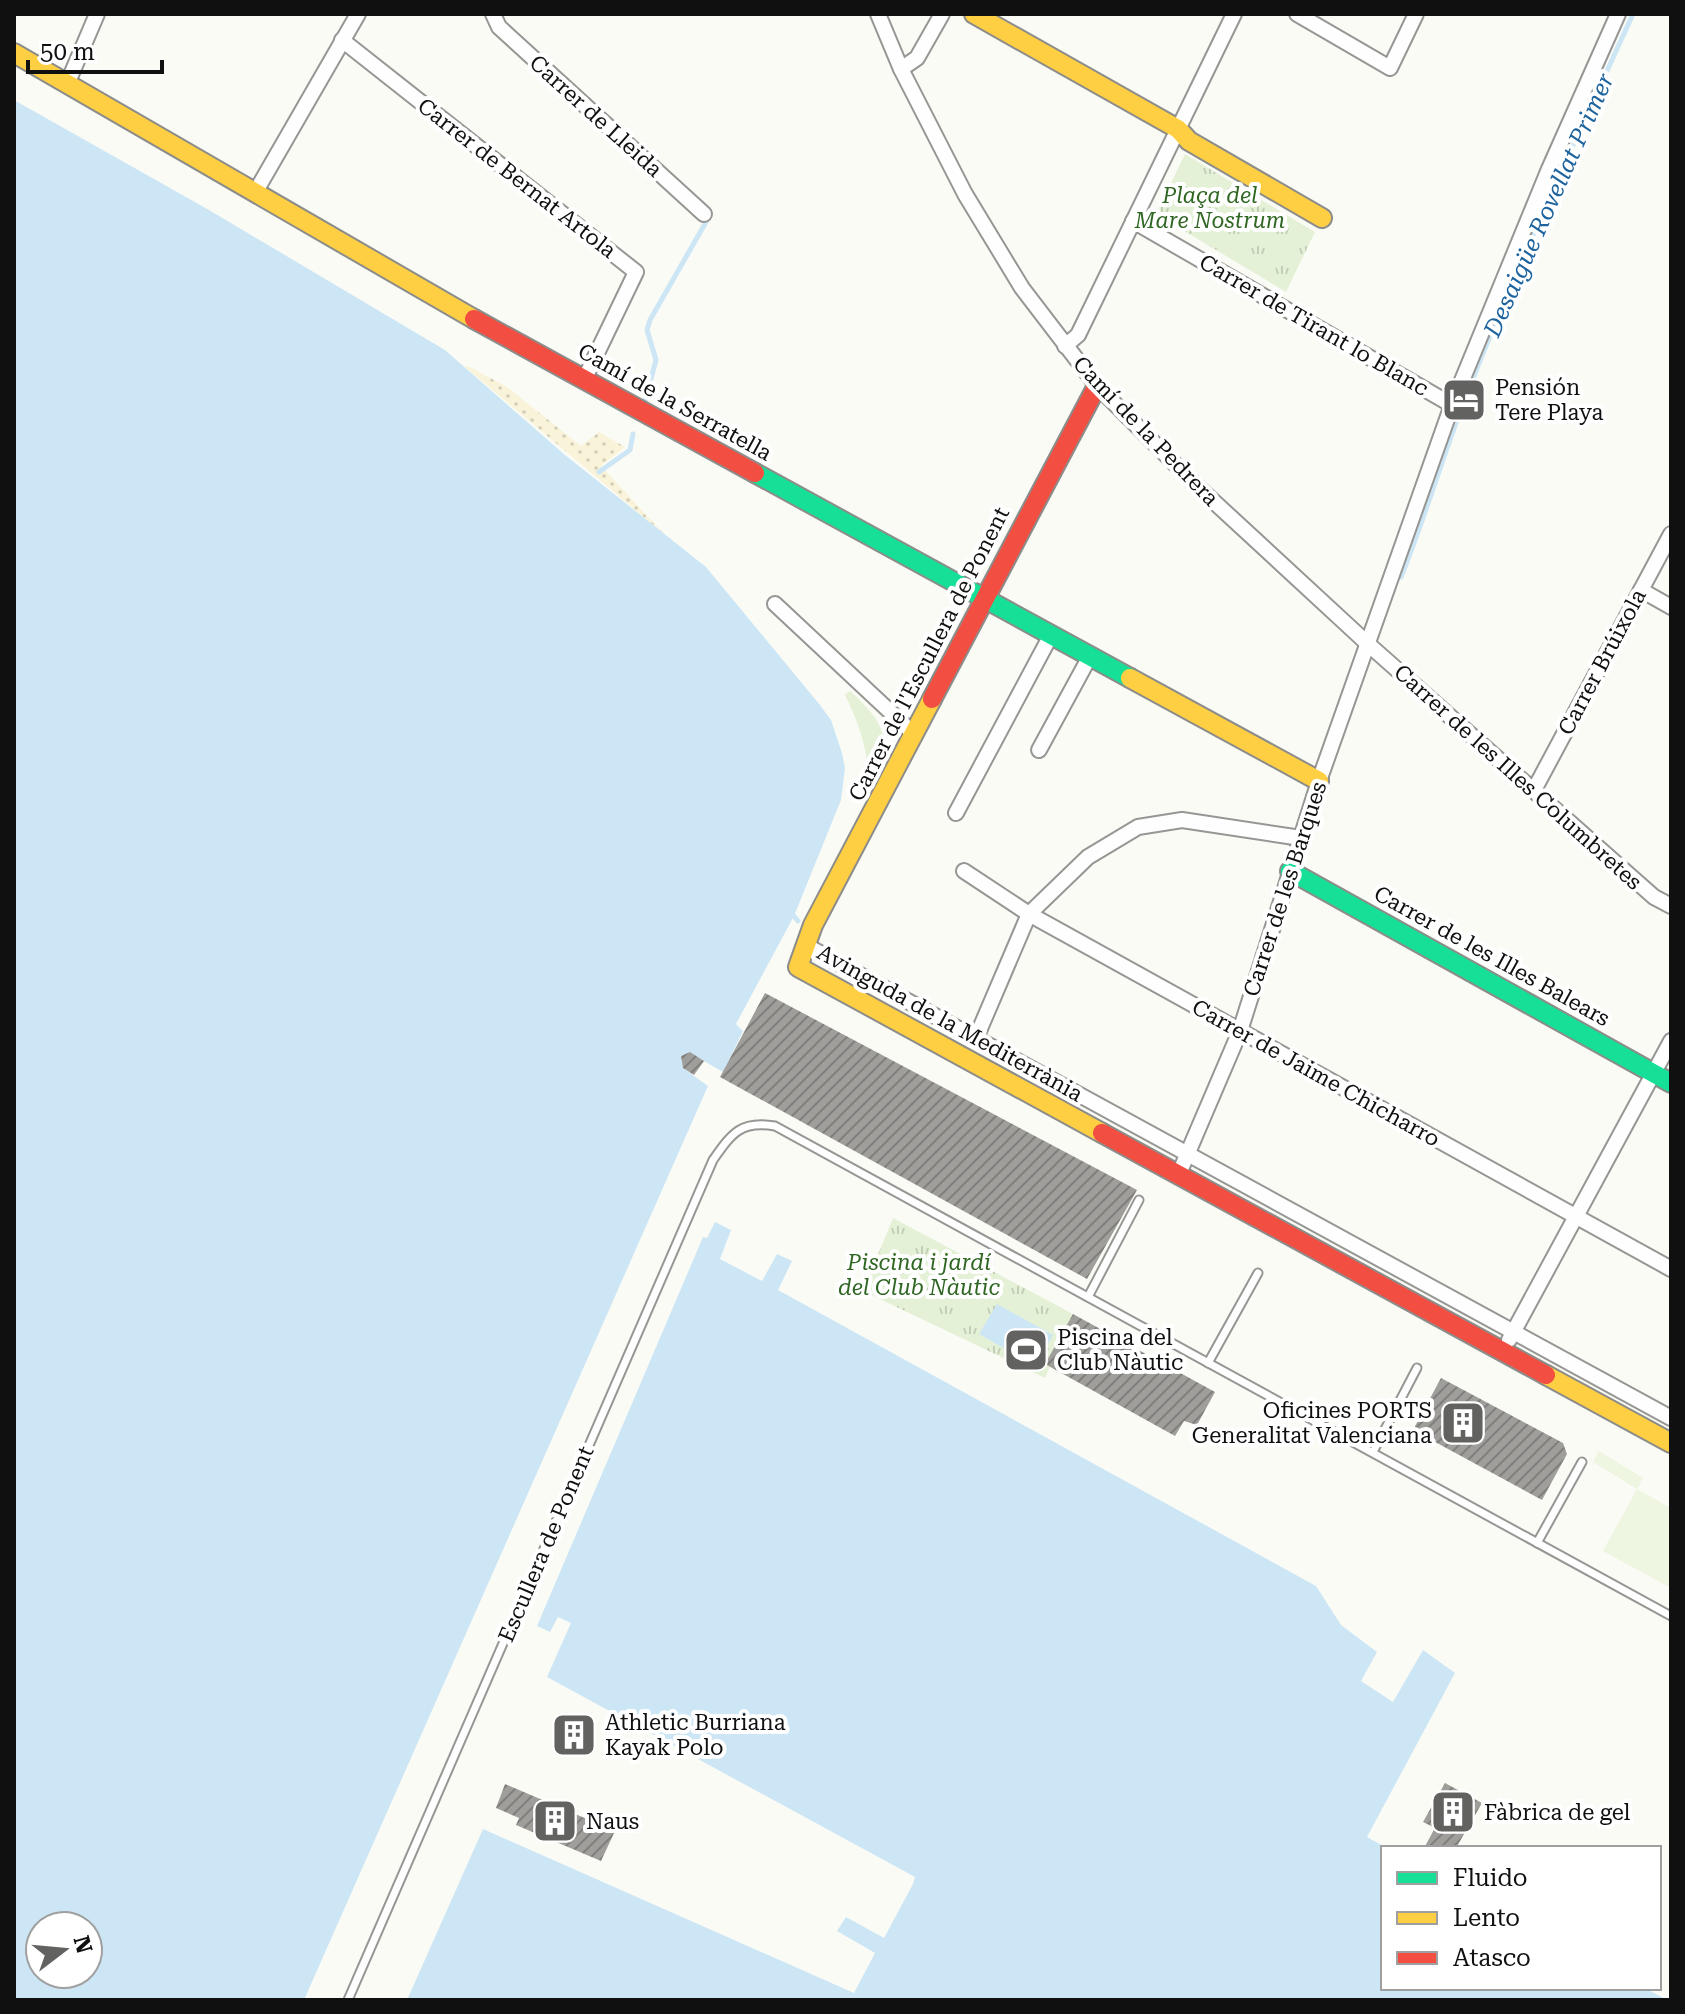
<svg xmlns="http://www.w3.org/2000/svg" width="1685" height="2014" font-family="'Roboto Serif',serif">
<defs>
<pattern id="grass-tufts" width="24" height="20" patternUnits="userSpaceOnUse" patternTransform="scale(2)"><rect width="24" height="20" fill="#e5f1d7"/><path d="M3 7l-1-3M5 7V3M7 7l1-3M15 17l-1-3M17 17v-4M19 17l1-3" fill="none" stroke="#c3ceb8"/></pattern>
<pattern id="sand-dots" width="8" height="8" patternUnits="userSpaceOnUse" patternTransform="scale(2)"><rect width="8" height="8" fill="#f9f3d9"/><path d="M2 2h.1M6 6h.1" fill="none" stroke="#d4cfb9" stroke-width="1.8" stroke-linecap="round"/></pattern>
<pattern id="building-hatch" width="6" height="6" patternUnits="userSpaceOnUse" patternTransform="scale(2)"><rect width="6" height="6" fill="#9f9e9b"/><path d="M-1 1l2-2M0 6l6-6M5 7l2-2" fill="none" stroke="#807f7d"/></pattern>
</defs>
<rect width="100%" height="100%" fill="#fbfbf6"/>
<g fill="url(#grass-tufts)">
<path d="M1185,154l130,78 -29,60 -130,-78z"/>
<path d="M893,1218l180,96 -28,64 -182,-87z"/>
</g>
<path fill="url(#sand-dots)" d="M468,366l39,21 74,59 18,-14 26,15 -24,19 63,68 -199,-167z"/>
<path fill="#e5f1d7" d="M850,691c32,29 44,47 25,89l-7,1c1,-30 -10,-60 -23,-86z"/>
<path fill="#eef5e0" d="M1599,1451l44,27 -6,11 34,19v80l-68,-37 34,-62 -44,-27z"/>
<g fill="#cde6f5" fill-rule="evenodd">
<path d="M14,100l195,110 236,140 120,105 141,112 114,138 11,15 11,33 3,15 -4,32 -47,116 -58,108 7,7 -20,41 -33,-19 -9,3 2,12 25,18 -404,914h-290zM40,1926h48v48h-48z"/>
<path d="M715,1222l16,8 -11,29 42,22 15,-27 15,7 -14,29 538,296 25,39 36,27 -16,29 32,21 30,-52 32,23 -88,164 20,11h-4v140h262l22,12h-1260l76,-171 371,164 21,-40 -38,-22 9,-14 38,21 29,-54 2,-7 -368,-200 24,-54 -13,-6 -8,15 -13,-6 166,-389 4,1z"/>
<path d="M997,1304l56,31 -18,31 -56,-32z"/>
</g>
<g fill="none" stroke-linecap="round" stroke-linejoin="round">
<g stroke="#cde6f5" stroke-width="5">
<path d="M645,401l11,-41 -9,-30 3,-10 56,-98"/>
<path d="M599,472l31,-22 3,-16"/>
<path d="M1401,577c24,-59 41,-119 64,-178 50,-130 110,-258 168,-385"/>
<path d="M794,916l4,5"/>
</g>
</g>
<g fill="url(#building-hatch)">
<path d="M765,993l372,197 -50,89 -367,-202z"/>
<path d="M690,1052l14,9 -10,14 -11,-7 -2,-12z"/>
<path d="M1073,1314l142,78 -18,33 -13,-4 -9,15 -130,-72z"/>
<path d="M1441,1378l122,65 4,11 -25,46 -129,-70z"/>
<path d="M567,1717l27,15 -12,21 -27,-15z"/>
<path d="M1445,1783l37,20 -26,45h-32l11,-20 -12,-6z"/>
<path d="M505,1784l110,47 -14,30 -85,-36 3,-7 -23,-10z"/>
</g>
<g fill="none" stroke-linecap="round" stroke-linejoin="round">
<g stroke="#969694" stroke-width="11">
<g id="lane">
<path d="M1088,1297l51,-97"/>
<path d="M1208,1363l50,-90"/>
<path d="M1373,1452l44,-84"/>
<path d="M1537,1543l45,-81"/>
<path d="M348,2000l365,-840c19,-27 28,-40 62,-34l896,490"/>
</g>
</g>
<g stroke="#969694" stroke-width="18">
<g id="street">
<path d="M493,14l6,13 205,187"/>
<path d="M878,14l23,55 64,125 57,94 75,98 101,101 170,157 286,253 17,9"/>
<path d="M1297,14l93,54 26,-54"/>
<path d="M342,40l294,232 -52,108"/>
<path d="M901,69l16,-11 25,-44"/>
<path d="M68,82l29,-68"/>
<path d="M256,191l102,-177"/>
<path d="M1133,221l319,184"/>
<path d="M1065,346l13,-11 156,-321"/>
<path d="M1641,590l30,17"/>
<path d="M775,604l140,131"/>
<path d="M1039,750l50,-92"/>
<path d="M1534,790l137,-256"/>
<path d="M956,813l95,-178"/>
<path d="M964,871l65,43 642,355"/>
<path d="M805,945l866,473"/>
<path d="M976,1038l53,-124 59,-57 50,-30 44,-7 119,18"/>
<path d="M1178,1176l62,-145 79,-250 133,-376 97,-236 69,-155"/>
<path d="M1509,1340l162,-299"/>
</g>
</g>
<g stroke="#8c8c8a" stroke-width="22">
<g id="fast">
<path d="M755,473l375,205"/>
<path d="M1290,871l381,212"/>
</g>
</g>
<g stroke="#8c8c8a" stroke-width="22">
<g id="slow">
<path d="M974,14l204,115 11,12 133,77"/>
<path d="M14,53l460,266"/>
<path d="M1130,678l189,103"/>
<path d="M932,699l-119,226 -15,42 304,166"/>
<path d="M1546,1375l125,68"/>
</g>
</g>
<g stroke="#8c8c8a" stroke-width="22">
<g id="jam">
<path d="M474,319l281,154"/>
<path d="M932,699l165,-313"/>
<path d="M1102,1133l444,242"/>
</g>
</g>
<use href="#lane" stroke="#fefefe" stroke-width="7"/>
<use href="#street" stroke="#fefefe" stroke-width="14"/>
<use href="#fast" stroke="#16e098" stroke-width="18"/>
<use href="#slow" stroke="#ffcf43" stroke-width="18"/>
<use href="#jam" stroke="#f24e42" stroke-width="18"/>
</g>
<defs>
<g id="hotel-square" transform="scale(2.3)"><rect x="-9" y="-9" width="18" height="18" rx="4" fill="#626260" stroke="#fff"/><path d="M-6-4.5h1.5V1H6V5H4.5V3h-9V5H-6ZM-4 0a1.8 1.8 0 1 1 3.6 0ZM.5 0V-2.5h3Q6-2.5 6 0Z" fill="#fff"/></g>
<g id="stadium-square" transform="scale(2.3)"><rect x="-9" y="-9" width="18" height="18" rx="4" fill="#626260" stroke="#fff"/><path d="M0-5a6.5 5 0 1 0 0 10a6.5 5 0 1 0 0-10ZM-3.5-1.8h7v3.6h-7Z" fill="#fff"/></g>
<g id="building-square" transform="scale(2.3)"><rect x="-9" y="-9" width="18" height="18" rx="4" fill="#626260" stroke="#fff"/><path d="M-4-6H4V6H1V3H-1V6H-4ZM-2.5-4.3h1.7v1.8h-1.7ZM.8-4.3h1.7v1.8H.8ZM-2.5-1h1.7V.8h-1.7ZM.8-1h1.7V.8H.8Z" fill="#fff"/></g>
</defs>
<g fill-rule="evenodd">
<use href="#hotel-square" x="1464" y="400"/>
<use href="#stadium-square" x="1026" y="1350"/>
<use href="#building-square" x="1463" y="1423"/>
<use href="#building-square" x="574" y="1735"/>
<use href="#building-square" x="1453" y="1812"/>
<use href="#building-square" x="555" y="1821"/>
</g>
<g text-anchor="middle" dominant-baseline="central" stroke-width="8" stroke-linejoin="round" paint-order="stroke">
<g font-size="22" fill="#101010" stroke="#fff">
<text transform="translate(596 116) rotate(42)">Carrer de Lleida</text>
<text transform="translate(517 178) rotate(38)">Carrer de Bernat Artola</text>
<text transform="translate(1314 325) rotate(30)">Carrer de Tirant lo Blanc</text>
<text transform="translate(675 402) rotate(29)">Camí de la Serratella</text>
<text transform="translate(1146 431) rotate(46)">Camí de la Pedrera</text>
<text transform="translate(929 654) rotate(-63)">Carrer de l'Escullera de Ponent</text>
<text transform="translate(1602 662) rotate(-62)">Carrer Brúixola</text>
<text transform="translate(1518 777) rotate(42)">Carrer de les Illes Columbretes</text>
<text transform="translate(1285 889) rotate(-72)">Carrer de les Barques</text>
<text transform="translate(1492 956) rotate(29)">Carrer de les Illes Balears</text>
<text transform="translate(950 1023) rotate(29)">Avinguda de la Mediterrània</text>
<text transform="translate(1316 1073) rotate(29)">Carrer de Jaime Chicharro</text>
<text transform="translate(546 1544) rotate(-67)">Escullera de Ponent</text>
</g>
<g font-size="22" font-style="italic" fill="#2e6622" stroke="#fff">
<text x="1210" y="195">Plaça del<tspan x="1210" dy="25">Mare Nostrum</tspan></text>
<text x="919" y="1262">Piscina i jardí<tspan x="919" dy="25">del Club Nàutic</tspan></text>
</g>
<g font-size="22" fill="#101010" stroke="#fff" text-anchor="start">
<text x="1495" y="387">Pensión<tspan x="1495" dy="25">Tere Playa</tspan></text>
<text x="1057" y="1337">Piscina del<tspan x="1057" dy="25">Club Nàutic</tspan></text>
<text x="1432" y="1410" text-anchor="end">Oficines PORTS<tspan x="1432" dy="25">Generalitat Valenciana</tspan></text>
<text x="605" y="1722">Athletic Burriana<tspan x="605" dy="25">Kayak Polo</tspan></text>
<text x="1484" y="1812">Fàbrica de gel</text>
<text x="586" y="1821">Naus</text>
</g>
<g font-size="24" font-style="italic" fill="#1d639d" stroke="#fff">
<text transform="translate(1549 205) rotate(-66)">Desaigüe Rovellat Primer</text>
</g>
</g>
<rect width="1685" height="2014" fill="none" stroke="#101010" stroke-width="32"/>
<rect x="1381" y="1846" width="280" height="144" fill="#ffffff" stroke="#9f9f9f" stroke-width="2"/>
<rect x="1397" y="1872" width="40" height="12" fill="#16e098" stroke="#9f9f9f" stroke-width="2"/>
<text x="1453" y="1886" font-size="24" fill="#101010">Fluido</text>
<rect x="1397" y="1912" width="40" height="12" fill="#ffcf43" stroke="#9f9f9f" stroke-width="2"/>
<text x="1453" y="1926" font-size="24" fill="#101010">Lento</text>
<rect x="1397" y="1952" width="40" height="12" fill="#f24e42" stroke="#9f9f9f" stroke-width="2"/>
<text x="1453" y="1966" font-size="24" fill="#101010">Atasco</text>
<g transform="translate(64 1950) rotate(74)"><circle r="38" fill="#ffffff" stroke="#9f9f9f" stroke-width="2"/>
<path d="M0-6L14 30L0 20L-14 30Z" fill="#626260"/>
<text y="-12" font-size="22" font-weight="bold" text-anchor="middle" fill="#101010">N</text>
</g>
<path d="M28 60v12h134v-12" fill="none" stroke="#101010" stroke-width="4"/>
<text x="40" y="60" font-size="24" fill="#101010" stroke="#ffffff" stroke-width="6" paint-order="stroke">50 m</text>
</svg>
